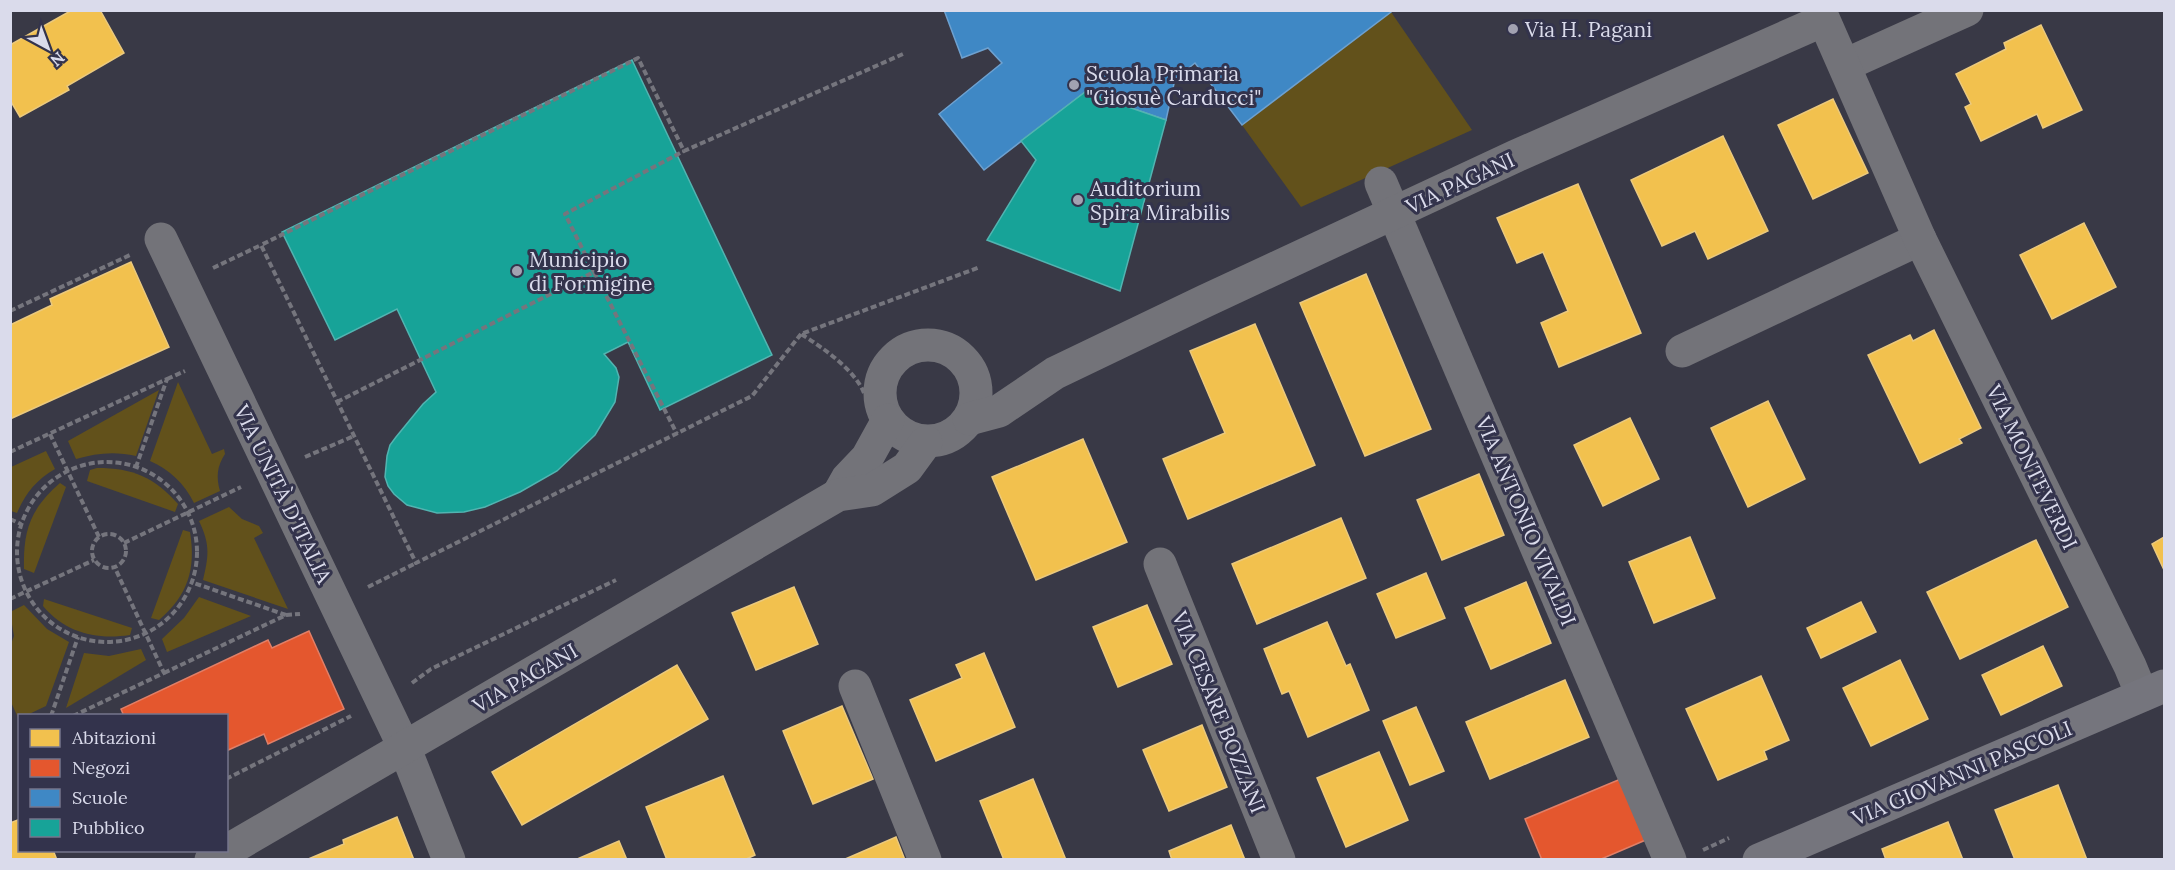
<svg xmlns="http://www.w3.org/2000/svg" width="2175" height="870" font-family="Lora,serif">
<rect width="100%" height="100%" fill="#393946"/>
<g fill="#62511b">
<path d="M1391,12l81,118 -171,77 -59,-82z"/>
<path d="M178,382l34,72 12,-5 1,5c-8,12 -9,23 -5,37l-26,12c-10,-20 -24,-33 -44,-42z"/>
<path d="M159,390l-23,66c-21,-5 -40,-3 -60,3l-8,-18z"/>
<path d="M46,451l9,18c-19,11 -30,25 -38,44l-6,-2v-44z"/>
<path d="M97,468c36,0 57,9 81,36l-3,8 -88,-31 3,-11z"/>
<path d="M60,483l6,4 -32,86 -10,-4c-1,-38 6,-60 36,-86z"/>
<path d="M229,507l13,12 17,7 4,7 -9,5 34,71 -85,-29c6,-25 7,-36 -4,-59z"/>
<path d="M183,530l7,2c6,37 -2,63 -31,88l-8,-2z"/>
<path d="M199,597l52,19 -84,36 -5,-13 22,-21z"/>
<path d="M44,599l88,29 -2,7c-34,5 -64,-2 -87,-29z"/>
<path d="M24,605l23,24 22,13 -23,64 -19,9 -7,1 -1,4 -8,-18v-58l3,-8 -4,-24z"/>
<path d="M141,649l5,11 -80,48 18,-55 25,3z"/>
</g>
<g fill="#f2c14e" stroke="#ebc97d" stroke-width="1.5">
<path d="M72,10h28l24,43 -57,33 2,4 -49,27 -10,-17v-55z"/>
<path d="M2041,25l41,85 -39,18 -6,-14 -56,27 -16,-34 6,-3 -15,-30 50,-25 -2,-6z"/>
<path d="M1833,99l35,74 -55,26 -35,-74z"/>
<path d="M1723,136l45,95 -60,28 -13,-28 -33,15 -31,-66z"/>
<path d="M1578,184l63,149 -82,34 -18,-44 27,-12 -25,-59 -26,11 -20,-45z"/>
<path d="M2084,223l32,64 -64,32 -32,-64z"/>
<path d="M131,262l38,85 -159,72v-94l42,-20 -2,-6z"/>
<path d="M1366,274l65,155 -66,27 -65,-153z"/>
<path d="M1255,324l60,141 -127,54 -25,-60 62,-26 -35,-82z"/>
<path d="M1934,330l47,98 -22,11 3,4 -42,20 -52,-108 42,-20 3,6z"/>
<path d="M1768,401l37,78 -57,28 -37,-79z"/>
<path d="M1630,418l29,61 -56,27 -29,-61z"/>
<path d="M1083,439l44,103 -91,38 -44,-103z"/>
<path d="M1479,474l25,61 -62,25 -25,-60z"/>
<path d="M1341,518l25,60 -109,46 -25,-60z"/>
<path d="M1690,537l25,61 -61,25 -25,-61z"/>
<path d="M2164,537v33l-12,-26z"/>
<path d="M2036,540l32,67 -108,52 -33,-67z"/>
<path d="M1426,573l19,45 -49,20 -19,-44z"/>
<path d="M1526,582l25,61 -60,26 -26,-61z"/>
<path d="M794,587l24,57 -62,26 -24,-57z"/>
<path d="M1861,602l15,30 -55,26 -14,-30z"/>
<path d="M1147,605l25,59 -54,23 -25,-60z"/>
<path d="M1327,622l19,44 4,-2 19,46 -61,27 -19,-46 -7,3 -18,-45z"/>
<path d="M2043,646l19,40 -61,29 -19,-40z"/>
<path d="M984,653l31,74 -79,34 -26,-61 52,-22 -6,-13z"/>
<path d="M1900,660l28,59 -57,27 -28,-58z"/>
<path d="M677,665l31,54 -186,106 -30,-53z"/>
<path d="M1761,676l28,64 -25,11 3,8 -49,21 -32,-71z"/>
<path d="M1565,680l24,57 -99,42 -24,-57z"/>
<path d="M842,706l31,73 -60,25 -30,-73z"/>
<path d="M1416,707l28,64 -34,14 -27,-64z"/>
<path d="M1202,725l25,62 -58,24 -26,-61z"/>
<path d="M1379,752l29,68 -62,27 -29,-69z"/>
<path d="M723,776l32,79 -11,5h-77l-21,-53z"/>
<path d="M1033,779l33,81h-62l-24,-59z"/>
<path d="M2058,785l29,75h-72l-20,-50z"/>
<path d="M397,817l17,43h-108l38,-16 -1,-4z"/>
<path d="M20,819v31h33l4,10h-47v-37z"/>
<path d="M1948,822l15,38h-77l-4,-11z"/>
<path d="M1231,825l14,35h-73l-3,-9z"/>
<path d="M896,837l9,23h-62z"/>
<path d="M619,841l8,19h-52z"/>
</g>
<g fill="#e4572e" stroke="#e17f67" stroke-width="1.5">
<path d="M309,631l35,78 -76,35 -4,-10 -38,17v-35h-102l-3,-7 147,-69 4,8z"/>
<path d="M1623,778l25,61 -49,21h-57l-17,-41z"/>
</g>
<path fill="#3f88c5" stroke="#6ea1d0" stroke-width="1.5" d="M944,10h446l1,2 -149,113 -47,-62 -20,16 -9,41 -81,-28 -101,78 -45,-56 63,-51 -14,-15 -26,10z"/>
<g fill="#17a398" stroke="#52b4b1" stroke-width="1.5">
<path d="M632,60l140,295 -112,55 -32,-68 -24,12 12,14 3,9 -4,25 -20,33 -38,36 -37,21 -35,15 -21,5 -27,1 -30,-8 -13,-11 -6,-8 -3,-9 2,-21 3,-11 6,-8 27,-33 13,-12 -39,-83 -62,31 -53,-108z"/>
<path d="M1085,92l81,28 -46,171 -133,-51 49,-80 -15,-19z"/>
</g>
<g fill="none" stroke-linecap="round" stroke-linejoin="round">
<g stroke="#75757d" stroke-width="4" stroke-dasharray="6 3" stroke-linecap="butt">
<path d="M213,268l48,-23"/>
<path d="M594,272l-29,-58 119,-63"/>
<path d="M10,311l120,-56"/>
<path d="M801,334l-49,62 -336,167 -155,-318 377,-187 46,93 219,-97"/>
<path d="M167,379l18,-8"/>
<path d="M864,393c-9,-23 -42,-46 -63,-59l179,-67"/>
<path d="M337,402l257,-130 83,162"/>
<path d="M50,434l49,103"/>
<path d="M10,452l157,-73 -31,88"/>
<path d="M305,457l49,-21"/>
<circle cx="107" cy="552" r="90"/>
<path d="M10,519l11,5"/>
<circle cx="109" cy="551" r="17"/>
<path d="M124,543l117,-56"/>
<path d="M368,587l48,-24"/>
<path d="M10,599l84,-39"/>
<path d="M286,615l14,-1"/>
<path d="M164,673l122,-58 -95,-33"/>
<path d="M412,683l19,-14 185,-89"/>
<path d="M51,716l27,-79"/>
<path d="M73,716l91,-43 -49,-105"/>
<path d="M226,779l125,-63"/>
<path d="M1703,850l26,-12"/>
</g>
<g stroke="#737379" stroke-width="33">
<path d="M1845,65l122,-55"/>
<path d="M1381,183l289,677"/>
<path d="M161,239l244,510 44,111"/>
<circle cx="928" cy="393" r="48"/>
<path d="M1682,351l238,-112"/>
<path d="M969,419l30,-8 56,-38 150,-72 311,-145 308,-136 96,219 210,427 12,29"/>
<path d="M838,495l9,-16 20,-21 21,-38"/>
<path d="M1160,564l119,296"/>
<path d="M855,686l70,174"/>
<path d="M211,860l627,-365 34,-5 35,-22 19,-26"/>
</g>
<path stroke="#75757d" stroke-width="33" d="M1759,860l405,-174"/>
</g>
<g fill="#a2a2b1" stroke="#33334c" stroke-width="2">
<circle cx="1513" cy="29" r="6"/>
<circle cx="1074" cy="85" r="6"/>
<circle cx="1078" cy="200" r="6"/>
<circle cx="517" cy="271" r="6"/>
</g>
<g text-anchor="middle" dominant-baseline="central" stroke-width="6" stroke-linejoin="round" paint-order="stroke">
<g font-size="21" fill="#dadbeb" stroke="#33334c" text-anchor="start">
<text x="1525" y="29">Via H. Pagani</text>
<text x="1086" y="73">Scuola Primaria<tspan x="1086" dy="24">"Giosuè Carducci"</tspan></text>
<text x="1090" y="188">Auditorium<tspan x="1090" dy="24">Spira Mirabilis</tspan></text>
<text x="529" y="259">Municipio<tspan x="529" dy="24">di Formigine</tspan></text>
</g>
<g font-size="21" fill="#dadbeb" stroke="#33334c">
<text transform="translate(1460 183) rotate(-25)">VIA PAGANI</text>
<text transform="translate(2032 467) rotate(64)">VIA MONTEVERDI</text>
<text transform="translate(283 494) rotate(64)">VIA UNITÀ D'ITALIA</text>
<text transform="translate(1526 521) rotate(67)">VIA ANTONIO VIVALDI</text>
<text transform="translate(525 678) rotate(-30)">VIA PAGANI</text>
<text transform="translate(1219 712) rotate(68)">VIA CESARE BOZZANI</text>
<text transform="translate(1962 773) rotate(-23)">VIA GIOVANNI PASCOLI</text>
</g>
</g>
<rect width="2175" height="870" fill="none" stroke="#dadbeb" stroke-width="24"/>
<rect x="18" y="714" width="210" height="138" fill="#33334c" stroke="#76768c" stroke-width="1.5"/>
<rect x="30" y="729" width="30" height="18" fill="#f2c14e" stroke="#76768c" stroke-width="1.5"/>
<text x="72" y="744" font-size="18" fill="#dadbeb">Abitazioni</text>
<rect x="30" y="759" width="30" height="18" fill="#e4572e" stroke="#76768c" stroke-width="1.5"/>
<text x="72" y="774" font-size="18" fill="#dadbeb">Negozi</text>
<rect x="30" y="789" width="30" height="18" fill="#3f88c5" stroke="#76768c" stroke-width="1.5"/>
<text x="72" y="804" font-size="18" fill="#dadbeb">Scuole</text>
<rect x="30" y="819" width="30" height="18" fill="#17a398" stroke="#76768c" stroke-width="1.5"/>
<text x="72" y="834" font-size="18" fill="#dadbeb">Pubblico</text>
<g transform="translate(48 48) rotate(139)" stroke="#33334c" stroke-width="4.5" paint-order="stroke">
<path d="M0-4.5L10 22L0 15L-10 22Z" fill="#dadbeb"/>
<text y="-9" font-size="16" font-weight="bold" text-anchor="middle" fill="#dadbeb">N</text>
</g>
</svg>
